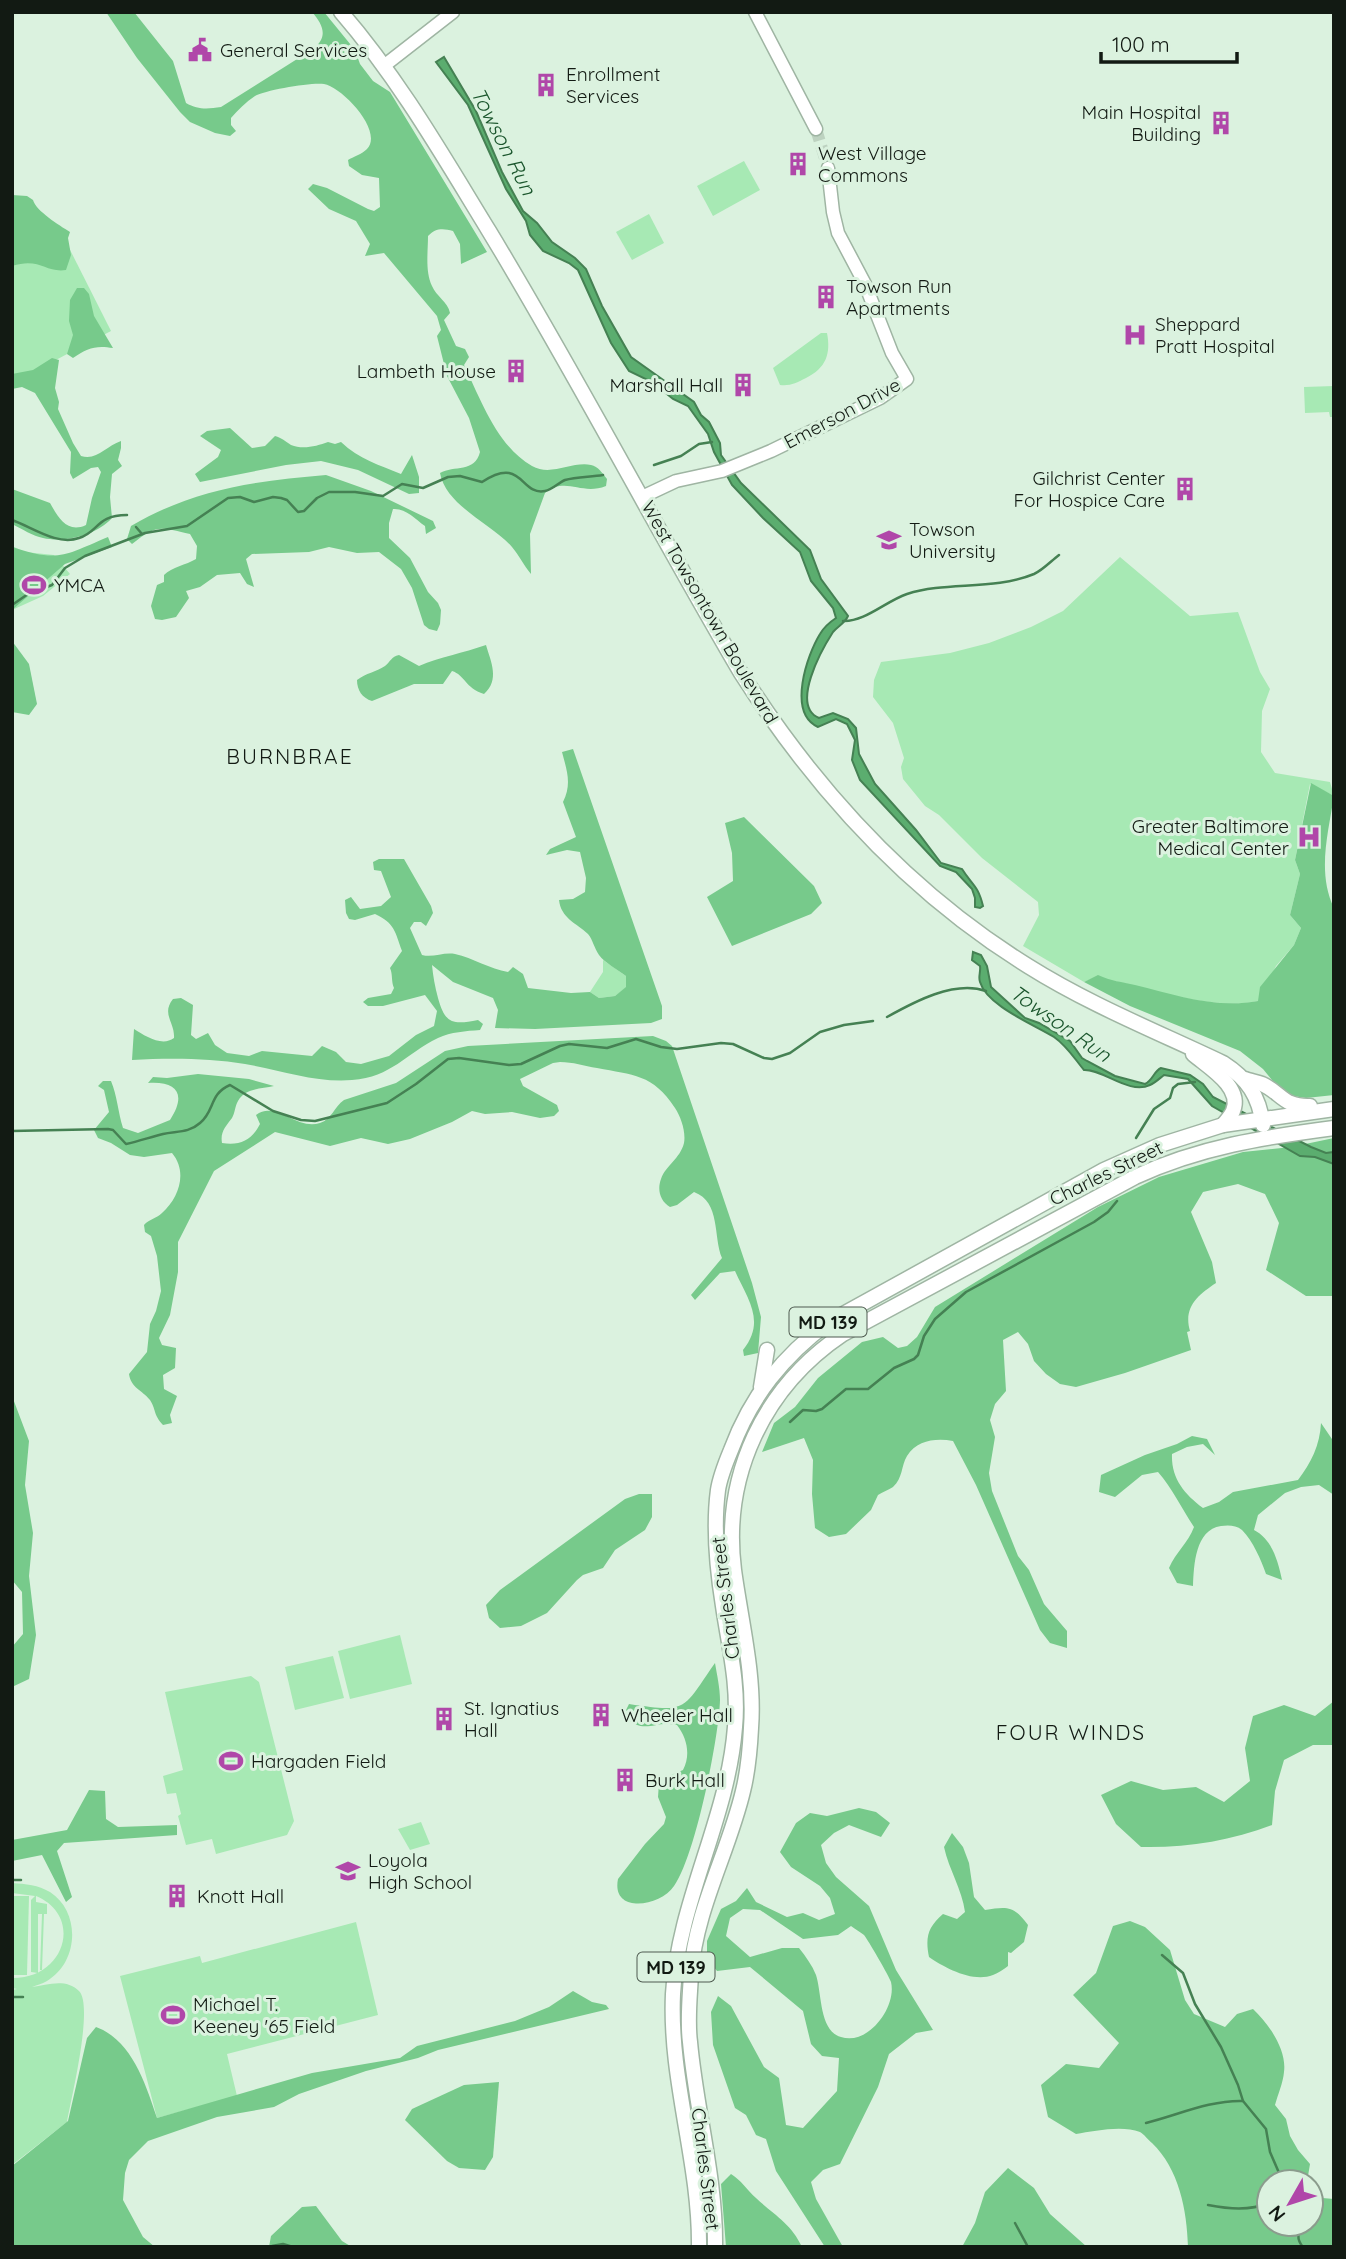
<svg xmlns="http://www.w3.org/2000/svg" width="1346" height="2259" font-family="Quicksand,sans-serif">
<rect width="100%" height="100%" fill="#dbf2df"/>
<g fill="#a7e9b4">
<path d="M744,161l16,29 -47,26 -16,-30z"/>
<path d="M649,214l15,29 -32,17 -16,-28z"/>
<path d="M61,232l50,99 -99,52v-131z"/>
<path d="M821,333h6c4,21 -1,35 -21,45 -10,5 -15,8 -26,7l-7,-17z"/>
<path d="M1334,386v31h-4l-1,-5 -24,1 -1,-26z"/>
<path d="M12,546l13,6 29,3 16,19 -27,22 -31,14z"/>
<path d="M1120,557l70,59 48,-4 22,60 10,17 -8,22 -1,41 14,21 55,9 4,14 -24,-12 -15,76 5,14 -10,41 11,13 -7,17 -18,21 -17,35c-43,8 -83,-5 -124,-15 -13,-4 -24,-4 -37,-10l-14,6 -61,-36 16,-31 -1,-13 -56,-44 -43,-43 -14,-9 -22,-27 -2,-12 3,-9 -11,-35 -20,-26 1,-17 7,-18 69,-9 39,-10 42,-16 32,-16z"/>
<path d="M603,960l23,16 1,11 -12,9 -16,2 -9,-6 13,-20z"/>
<path d="M400,1635l12,49 -62,15 -12,-48z"/>
<path d="M333,1656l11,42 -49,12 -10,-43z"/>
<path d="M251,1676l8,6 35,139 -7,14 -71,19 -4,-15 -26,6 -8,-29 3,-2 -5,-21 -9,1 -4,-18 20,-6 -18,-78z"/>
<path d="M421,1822l9,22 -20,6 -12,-21z"/>
<path d="M12,1883c14,1 26,2 38,9 31,20 29,70 -3,89 -5,3 -11,4 -15,6 15,-2 34,-9 47,4 15,15 -8,108 -12,131l-55,43v-175l5,-1 -5,-1v-10c53,1 72,-62 24,-82v6l11,2v10h-3l-2,56h-2l2,-56h-4v59l-7,-1v-72l4,-4 -23,-3z"/>
<path d="M12,1896h17l-2,79h-15z"/>
<path d="M356,1922l22,93 -151,39 10,42 -80,22 -37,-142 80,-20 2,7z"/>
</g>
<g fill="#77ca8b" fill-rule="evenodd">
<path d="M106,12h28l39,49 13,42c12,7 22,6 35,4l92,-58c15,-12 11,-23 -1,-37h12l31,38 5,14 13,17 17,11 97,160 -26,12 -1,-20 -7,-13c-10,-3 -18,-3 -25,5 0,16 -3,35 4,50 4,10 16,16 18,27l-6,7 12,26 9,3 4,8 -5,8c17,35 33,81 68,101 19,11 40,-5 59,-1 7,1 12,9 16,14l-1,7c-25,10 -40,-10 -61,7l-15,41 1,40c-7,-8 -12,-19 -19,-27 -21,-24 -66,-41 -72,-74 14,-8 35,0 40,-21l-11,-34 -22,-42 -10,-40 4,-6 -4,-14 -53,-63 -19,3 5,-12 -14,-23 -27,-12 -21,-20 5,-5 14,4 41,21 6,2 6,-4 -1,-29 -17,-3 -13,-9 -1,-6c5,-3 14,-6 19,-11 17,-18 -25,-62 -43,-65 -12,-2 -59,6 -69,12 -9,6 -17,14 -24,22v7l5,6 -6,5 -15,-3 -25,-11 -10,-10 -43,-54z"/>
<path d="M12,195l15,1 6,4c3,11 26,25 37,32l-2,6 3,17 -5,15c-21,3 -26,-13 -54,-4z"/>
<path d="M77,288h7l5,6 5,22 19,32c-17,-3 -26,0 -40,10l-6,-4 6,-19 -4,-14 1,-21z"/>
<path d="M52,358l7,2 -4,28 4,14 -1,7 15,34 8,13c16,5 25,-10 40,-15v7l-3,12 4,6 -10,8 -2,23 2,21c-15,17 -47,25 -69,20 -10,-2 -21,-9 -31,-14v-35l38,14c8,14 17,31 36,22l6,-27 9,-26 -3,-5 -7,1 -18,11 -3,-6 1,-21 -36,-59 -13,-6 -10,2v-15l21,-4z"/>
<path d="M230,428l22,20 13,-2 10,-10c7,2 10,5 16,9 12,5 26,1 37,-3l7,2 6,-2c18,17 38,23 60,32l11,-19 7,22v16l-10,1 -51,-24 -37,-9 -35,4 -86,17 -5,-8 23,-17 3,-7 -21,-14 7,-5z"/>
<path d="M326,475l45,16 62,30 3,7 -10,6 -1,-8c-10,-7 -19,-18 -32,-17l-4,14v15l21,20 18,34 10,11 3,7 -1,14 -3,7 -8,-2 -5,-4 -12,-37 -11,-19 -22,-17 -22,1 -28,-6 -20,5 -57,2 -6,5 8,28 -7,-3 -7,-11 -23,2 -17,12 -14,4 3,7 -13,19 -14,3 -7,-1 -4,-13 6,-21 7,-3v-7c8,-8 22,-10 32,-16l1,-13 -7,-12c-30,-7 -33,-10 -58,10l-5,-5 4,-13c63,-37 123,-45 195,-51z"/>
<path d="M108,537l4,10 -47,17 -53,46v-63c47,16 53,8 96,-10z"/>
<path d="M12,641l17,23 8,40 -8,11 -17,-3z"/>
<path d="M486,645c5,17 14,35 -2,49 -19,-6 -19,-19 -32,-23l-9,13h-29l-42,17c-10,-3 -15,-11 -15,-21 9,-7 19,-8 28,-14 6,-5 6,-9 14,-11l20,11c21,-9 44,-13 67,-21z"/>
<path d="M573,749l89,257v13l-11,4 -116,6 -40,-1 3,-18 -5,-12 -40,-16 -21,-17c1,11 3,22 6,33 7,26 15,27 40,22l5,4 -3,6c-14,1 -29,2 -42,8 -33,16 -46,39 -86,42 -36,3 -71,-10 -107,-16 -36,-6 -76,-6 -113,-4l2,-31c11,7 28,18 40,9 1,-16 -13,-24 -1,-39l8,-1 12,7 -2,30 5,4 12,-6 7,12 12,8 22,3 13,-5 50,5 10,-10 14,6 10,10 15,2 28,-8 27,-21 18,-9 3,-15 -12,-16 -42,11h-15l-5,-4 5,-4 23,-4 3,-6c-3,-7 -1,-13 -4,-20l12,-17c-7,-19 -7,-28 -27,-37l-20,6 -6,-1 -3,-6 -1,-13 6,-3 9,12 21,-3 10,-9 -10,-26 -7,-1 -1,-8 6,-3h25l27,47 2,7 -7,13 -5,-4h-7l-4,6 12,27c11,3 21,-3 33,-1 18,4 35,15 53,18l5,-5 10,7 5,14 43,5 19,-1 9,6 16,-2 11,-9v-11c-9,-7 -21,-13 -27,-21 -5,-7 -6,-15 -11,-21 -12,-11 -27,-16 -29,-34l14,-1 12,-7 1,-14 -6,-26 -13,-2 -21,5 4,-6 26,-12 -13,-35c9,-18 4,-31 -1,-50z"/>
<path d="M1311,783l23,13c-6,38 -17,77 0,112v187l-28,3 -13,-2 -17,-11 -13,-16 -23,-18 -110,-45 -46,-24 14,-7c13,6 24,7 37,10 41,10 81,24 123,16l2,-14 34,-42 7,-17 -11,-13 10,-41 -5,-14z"/>
<path d="M744,817l70,69 8,17 -11,11 -79,32 -25,-49 26,-16 -1,-28 -7,-30z"/>
<path d="M653,1036l13,5 6,5 80,237 9,34 -3,36 -14,3 -1,-6c23,-29 5,-50 -8,-79l-15,2 -25,27 -4,-5 31,-37c-9,-21 -1,-56 -28,-66l-17,13 -7,2c-10,-6 -13,-17 -9,-28 5,-14 19,-20 23,-36 2,-11 -3,-26 -9,-35 -22,-34 -42,-33 -78,-40 -13,-2 -24,-6 -37,-6l-7,1 -33,16 3,7 34,19 2,6 -5,5 -14,2 -28,-6 -27,2 -13,-3 -20,11 -42,17 -22,5 -27,-6 -31,8 -55,-14 -61,39 -36,71v30l-8,43 -11,23 3,7 14,3 -1,20 -12,7 1,14 13,7 -7,19 2,8 -9,2c-10,-11 -7,-16 -13,-25 -8,-10 -19,-12 -21,-26l18,-22 3,-28 6,-13 5,-20 -4,-35 -6,-20 -6,-4 -1,-7c5,-6 12,-6 18,-12 17,-15 26,-41 10,-60l-28,4 -14,-2 -19,-12 -13,-5 -4,-8 15,-18 -5,-22 -6,-4 5,-5h8c6,14 7,31 12,47l15,5 32,-13c17,-26 7,-39 -22,-37l5,-6 14,1 31,-4 51,5 25,7c-13,3 -29,2 -36,15 -3,5 -3,12 -6,17 -6,8 -12,14 -10,25 18,3 30,-3 38,-19l-4,-9c20,-15 41,16 64,8 12,-4 14,-16 24,-23l52,-17 49,-32 23,-5z"/>
<path d="M1334,1138v158h-28l-40,-26 13,-47 -14,-29 -27,-10 -35,8 -12,20 21,50 4,21c-18,12 -33,24 -26,48l-3,1 4,18 -66,23 -49,14 -16,-3 -14,-10 -12,-13 -6,-17 -10,-12 -15,8 3,51 -11,13 -5,16 5,17 -6,36 3,18 26,65 11,14 15,34 23,27v17l-17,-5 -10,-13 -64,-145 -23,-44c-17,-3 -36,-1 -46,15 -6,10 -4,22 -14,31 -4,3 -11,5 -15,8l-7,15 -25,24 -17,3 -14,-9 -3,-34 1,-34 -9,-22 -42,14 12,-29 21,-16 23,-29 44,-36 21,-5 15,11 9,-2 10,-9 18,-30 163,-100 61,-30 84,-25 48,-5z"/>
<path d="M12,1396l17,45 -4,44 8,48 -4,43 7,59 -7,44 -17,8v-40l11,-13 -1,-42 -10,-12z"/>
<path d="M1321,1423l13,19v53l-15,-10 -18,2 -16,6 -27,22 -4,15c18,9 24,31 28,50l-16,-6c-5,-14 -13,-33 -24,-44 -6,-5 -14,-5 -21,-4 -26,4 -27,39 -28,60l-16,-3 -8,-15c7,-16 19,-25 25,-41 -12,-18 -22,-39 -36,-55l-16,3 -27,22 -16,-5 2,-17 44,-20 32,-11 15,-8 15,3 8,16 -12,-11 -16,3 -15,7c-1,24 12,40 31,54l16,-6 14,-10 65,-12c13,-17 22,-35 23,-57z"/>
<path d="M639,1494h13v23l-7,13 -30,20 -12,18 -20,7 -6,5 -30,33 -26,13 -21,2 -11,-10 -3,-13 14,-15 125,-91z"/>
<path d="M715,1663c2,12 5,25 5,37 -1,38 -25,157 -46,186 -14,21 -63,28 -56,-7l27,-35 19,-20 2,-7 -8,-20 1,-14 5,-5 19,-8c8,-15 4,-32 -6,-45 -25,-5 -31,11 -54,-9l6,-12c60,9 53,6 86,-41z"/>
<path d="M1334,1701v44h-21l-29,15 -9,31 -3,34c-42,16 -86,23 -131,22l-25,-23 -15,-29 30,-14 32,9 33,-3 28,15 26,-21 -5,-33 8,-32 31,-11 31,11z"/>
<path d="M89,1790l16,1 1,28 12,8 59,-2v10l-113,8 -7,8 15,46 -6,5 -24,-47 -30,6v-21l55,-10z"/>
<path d="M859,1808l17,4 14,11 -9,14 -32,-12 -15,8 -13,12 5,18 10,14 33,29 27,64 37,60 -17,3 -27,21 -11,33 -38,77 -17,6 -12,12 5,17 27,48h-18l-49,-76 -10,-32 -10,-4 -10,-20 -11,-7 -22,-63 -2,-33 7,-16 13,10 33,61 15,11 7,47 17,3 34,-37 2,-33 -17,-2 -11,-12 -8,-33 -53,-44 -33,4 -10,-13v-17l14,-32 15,-8 11,-13 9,14 31,15 16,-4 16,7 16,-6 -5,-16 -10,-12 -29,-19 -11,-15 16,-29 14,-10 17,3zM743,1909l17,1 43,29 35,-4 13,-9c4,3 9,6 13,9 4,5 25,41 27,47 6,25 -23,64 -50,55 -22,-6 -19,-44 -25,-62 -4,-10 -10,-18 -17,-27h-17l-32,9 -24,-21 4,-18z"/>
<path d="M952,1833l11,14 6,16 5,34 11,13c23,-4 29,-4 43,15l-4,17 -13,11 -3,-1v14c-4,3 -10,7 -15,9 -20,8 -48,-7 -64,-18 -4,-20 -1,-30 14,-43l14,5 8,-7c-3,-23 -16,-42 -21,-65z"/>
<path d="M1130,1921l15,6 25,23 15,50 9,14 31,13 12,-13 16,-5c16,15 34,41 31,63 -1,11 -6,22 -9,33l11,14 4,17 8,14 12,14 -3,18h-38v42h42v-27l23,2v48h-146c-1,-37 -9,-78 -36,-104 -4,-3 -8,-9 -12,-11 -18,-7 -46,-1 -64,2l-28,-17 -7,-32 25,-21 33,4 20,-25 -46,-48 23,-22 17,-47z"/>
<path d="M573,1991l19,11 14,3 3,4 -171,41 -20,8 -52,13 -67,23 -25,13 -57,10 -69,24 -19,19 -4,13 -2,27 20,37 12,10h-143v-81l56,-45 19,-83 9,-11c36,13 50,58 61,91l155,-45 88,-15 17,-12 98,-25 34,-14z"/>
<path d="M499,2082l-6,75 -8,13 -26,-2 -12,-7 -42,-41 7,-11 52,-24z"/>
<path d="M1008,2168l26,20 16,26 37,33h-125l13,-24 10,-31z"/>
<path d="M731,2174c10,6 16,16 25,24 18,17 35,25 46,49h-76l-5,-63z"/>
<path d="M316,2206l26,35 10,6h-83l2,-11 31,-29z"/>
</g>
<g fill="#5bad6f" stroke="#458153" stroke-width="2">
<path d="M444,57l32,54 26,61 21,39 14,12 15,19 23,16 11,11 16,37 29,51 63,45 7,13 8,7 11,21 1,12 20,28 69,67 11,29 27,37c-3,7 -10,10 -15,16 -11,17 -43,74 -14,86l14,-5 15,6 8,9 3,26 16,30 41,46 25,33 21,6c10,16 16,16 21,37l-3,2 -5,-1v-9l-3,-9 -16,-17 -16,-6 -80,-86 -8,-20 3,-20 -8,-16 -11,-5 -18,8c-31,-14 -11,-72 2,-93 4,-7 10,-12 16,-16l-3,-10 -22,-27 -11,-29 -37,-34 -31,-33 -18,-33 -6,-18 -20,-28 -15,-7 -21,-17 -23,-11 -18,-28 -33,-73 -9,-7 -26,-12 -13,-16 -4,-14 -20,-32 -38,-84 -32,-43z"/>
<path d="M973,952l8,3 6,11 4,21 34,31 14,5 31,18 12,17 5,3 28,15 30,8c8,-4 9,-13 16,-16l29,7 13,9 10,13 98,50 15,6 8,-1v12l-19,-7 -15,-1 -88,-50 -24,-27 -24,-4c-4,3 -9,8 -14,10 -21,10 -47,-16 -66,-15 -10,-12 -17,-24 -30,-33 -19,-12 -67,-31 -74,-55 -2,-5 1,-11 0,-16l-8,-6z"/>
</g>
<g fill="none" stroke-linecap="round" stroke-linejoin="round">
<g stroke="#458153" stroke-width="2.5">
<path d="M654,465l27,-9 18,-12 13,-2"/>
<path d="M12,520c20,7 45,26 67,18 20,-6 17,-23 48,-23"/>
<path d="M136,527l6,7"/>
<path d="M12,605l16,-11 24,-9 13,-17 20,-12 60,-23 42,-7 41,-28 12,-1 14,5 19,-5 8,1 6,2 11,12 6,-1 13,-13 12,-6h26l28,4 19,-12 21,4 25,-11 12,-1 22,6c41,-27 38,14 63,9 7,-1 13,-8 20,-11 11,-3 26,-3 38,-5"/>
<path d="M843,621c22,1 43,-20 64,-27 40,-13 86,-3 127,-20 9,-4 17,-13 25,-19"/>
<path d="M887,1017c27,-15 67,-37 99,-26"/>
<path d="M12,1131l96,-2 5,1 13,14c13,-3 25,-7 37,-10 14,-3 26,-1 37,-11 15,-12 9,-29 30,-38l43,26 28,9 14,1 72,-18 29,-19 32,-25 11,-1 50,7 12,-1 39,-18 9,-2 38,4 29,-9 25,8 16,2 44,-6 12,1 31,14 8,1 18,-6 30,-21 24,-7 29,-4"/>
<path d="M1136,1138l18,-29 16,-11 3,-10 5,-4 17,-2"/>
<path d="M790,1422l13,-12 13,1 6,-2 24,-20h22l26,-21 20,-9 4,-4 6,-19 11,-17 31,-27 128,-70 14,-10 9,-11"/>
<path d="M12,1880h9"/>
<path d="M1162,1955l21,18 12,31 26,43 17,38 5,16 23,28 4,23 13,30"/>
<path d="M12,1997h11"/>
<path d="M1146,2123c32,-8 64,-23 97,-22"/>
<path d="M1208,2205c21,4 41,6 61,-2"/>
<path d="M1015,2223l13,24"/>
<path d="M1302,2224c-4,9 -6,15 1,23"/>
<path d="M272,2246l11,-2 10,3"/>
</g>
<path stroke="#bdd2c0" stroke-width="12" stroke-dasharray="12 6" stroke-linecap="butt" d="M816,129l12,39"/>
<g stroke="#9fb5a3" stroke-width="15">
<g id="minor">
<path d="M755,12l61,117"/>
<path d="M385,65l68,-53"/>
<path d="M642,497l34,-16 46,-10 49,-20 109,-53 27,-19 -15,-26 -27,-69 -27,-51 -5,-21 -5,-44"/>
</g>
</g>
<g stroke="#9fb5a3" stroke-width="17">
<g id="major">
<path d="M341,12c58,67 102,144 148,219 88,145 166,296 252,442 74,116 169,220 287,293 62,39 130,66 195,97 25,16 36,33 40,62"/>
<path d="M1193,1054c15,13 50,33 40,57 -2,5 -7,10 -10,14"/>
<path d="M1245,1079c5,2 12,3 17,5 20,9 21,23 48,22"/>
<path d="M761,1387l6,-37"/>
<path d="M699,2247c1,-85 -30,-167 -26,-253 5,-92 55,-175 62,-267 4,-42 -6,-80 -12,-121 -6,-37 -10,-78 -5,-116 2,-13 8,-28 13,-40 20,-54 52,-94 98,-128l275,-152 56,-25 63,-20 111,-16"/>
<path d="M715,2247c1,-69 -19,-137 -25,-205 -3,-22 0,-46 1,-68 4,-63 38,-123 52,-183 5,-20 7,-43 8,-63 4,-53 -10,-106 -17,-158 -12,-95 30,-183 109,-236l292,-157c64,-30 130,-40 199,-49"/>
</g>
</g>
<use href="#minor" stroke="#fff" stroke-width="12"/>
<use href="#major" stroke="#fff" stroke-width="14"/>
</g>
<defs>
<g id="civic-bare" transform="scale(1.89)"><path d="M-.6-6.5H3V-4.5H.6V-3L4-1V1h2V6H-6V1h2V-1L-.6-3ZM-1.2 2.5V6h2.4V2.5Z" fill="#b047a9" stroke="#dbf2df" stroke-width="2.5" paint-order="stroke"/></g>
<g id="building-bare" transform="scale(1.89)"><path d="M-4-6H4V6H1V3H-1V6H-4ZM-2.5-4.3h1.7v1.8h-1.7ZM.8-4.3h1.7v1.8H.8ZM-2.5-1h1.7V.8h-1.7ZM.8-1h1.7V.8H.8Z" fill="#b047a9" stroke="#dbf2df" stroke-width="2.5" paint-order="stroke"/></g>
<g id="hospital-bare" transform="scale(1.89)"><path d="M-5-5h3v3.5h4V-5h3V5h-3V1.5h-4V5h-3Z" fill="#b047a9" stroke="#dbf2df" stroke-width="2.5" paint-order="stroke"/></g>
<g id="university-bare" transform="scale(1.89)"><path d="M0-5L7-2L0 1L-7-2ZM-4 1L0 2.5L4 1V4Q0 6-4 4Z" fill="#b047a9" stroke="#dbf2df" stroke-width="2.5" paint-order="stroke"/></g>
<g id="stadium-bare" transform="scale(1.89)"><path d="M0-5a6.5 5 0 1 0 0 10a6.5 5 0 1 0 0-10ZM-3.5-1.8h7v3.6h-7Z" fill="#b047a9" stroke="#dbf2df" stroke-width="2.5" paint-order="stroke"/></g>
<g id="school-bare" transform="scale(1.89)"><path d="M0-5L7-2L0 1L-7-2ZM-4 1L0 2.5L4 1V4Q0 6-4 4Z" fill="#b047a9" stroke="#dbf2df" stroke-width="2.5" paint-order="stroke"/></g>
</defs>
<g fill-rule="evenodd">
<use href="#civic-bare" x="200" y="50"/>
<use href="#building-bare" x="546" y="85"/>
<use href="#building-bare" x="1221" y="123"/>
<use href="#building-bare" x="798" y="164"/>
<use href="#building-bare" x="826" y="297"/>
<use href="#hospital-bare" x="1135" y="335"/>
<use href="#building-bare" x="516" y="371"/>
<use href="#building-bare" x="743" y="385"/>
<use href="#building-bare" x="1185" y="489"/>
<use href="#university-bare" x="889" y="540"/>
<use href="#stadium-bare" x="34" y="585"/>
<use href="#hospital-bare" x="1309" y="837"/>
<use href="#building-bare" x="601" y="1715"/>
<use href="#building-bare" x="444" y="1719"/>
<use href="#stadium-bare" x="231" y="1761"/>
<use href="#building-bare" x="625" y="1780"/>
<use href="#school-bare" x="348" y="1871"/>
<use href="#building-bare" x="177" y="1896"/>
<use href="#stadium-bare" x="173" y="2015"/>
</g>
<g text-anchor="middle" dominant-baseline="central" stroke-width="6" stroke-linejoin="round" paint-order="stroke">
<g fill="#dbf2df" stroke="#4e5b50" stroke-width="2">
<rect x="789.5" y="1307.5" width="77" height="29" rx="5"/>
<rect x="637.5" y="1952.5" width="77" height="29" rx="5"/>
</g>
<g font-size="18" font-weight="bold" fill="#121a13">
<text x="828" y="1322">MD 139</text>
<text x="676" y="1967">MD 139</text>
</g>
<g font-size="19" fill="#121a13" stroke="#dbf2df" text-anchor="start">
<text x="220" y="50">General Services</text>
<text x="566" y="74">Enrollment<tspan x="566" dy="22">Services</tspan></text>
<text x="1201" y="112" text-anchor="end">Main Hospital<tspan x="1201" dy="22">Building</tspan></text>
<text x="818" y="153">West Village<tspan x="818" dy="22">Commons</tspan></text>
<text x="846" y="286">Towson Run<tspan x="846" dy="22">Apartments</tspan></text>
<text x="1155" y="324">Sheppard<tspan x="1155" dy="22">Pratt Hospital</tspan></text>
<text x="496" y="371" text-anchor="end">Lambeth House</text>
<text x="723" y="385" text-anchor="end">Marshall Hall</text>
<text x="1165" y="478" text-anchor="end">Gilchrist Center<tspan x="1165" dy="22">For Hospice Care</tspan></text>
<text x="909" y="529">Towson<tspan x="909" dy="22">University</tspan></text>
<text x="54" y="585">YMCA</text>
<text x="1289" y="826" text-anchor="end">Greater Baltimore<tspan x="1289" dy="22">Medical Center</tspan></text>
<text x="464" y="1708">St. Ignatius<tspan x="464" dy="22">Hall</tspan></text>
<text x="621" y="1715">Wheeler Hall</text>
<text x="251" y="1761">Hargaden Field</text>
<text x="645" y="1780">Burk Hall</text>
<text x="368" y="1860">Loyola<tspan x="368" dy="22">High School</tspan></text>
<text x="197" y="1896">Knott Hall</text>
<text x="193" y="2004">Michael T.<tspan x="193" dy="22">Keeney '65 Field</tspan></text>
</g>
<g font-size="19" fill="#121a13" stroke="#dbf2df">
<text transform="translate(842 413) rotate(-28)">Emerson Drive</text>
<text transform="translate(710 612) rotate(60)">West Towsontown Boulevard</text>
<text transform="translate(1106 1173) rotate(-26)">Charles Street</text>
<text transform="translate(725 1598) rotate(-97)">Charles Street</text>
<text transform="translate(706 2169) rotate(83)">Charles Street</text>
</g>
<g font-size="21" font-style="italic" fill="#1b562d" stroke="#dbf2df">
<text transform="translate(504 141) rotate(63)">Towson Run</text>
<text transform="translate(1061 1023) rotate(35)">Towson Run</text>
</g>
<g font-size="21" letter-spacing="2" fill="#121a13" stroke="#dbf2df">
<text x="290" y="756">BURNBRAE</text>
<text x="1071" y="1732">FOUR WINDS</text>
</g>
</g>
<rect width="1346" height="2259" fill="none" stroke="#121a13" stroke-width="28"/>
<g transform="translate(1290 2203) rotate(231)"><circle r="33" fill="#dbf2df" stroke="#8b9c8d" stroke-width="2"/>
<path d="M0-5L12 26L0 18L-12 26Z" fill="#b047a9"/>
<text y="-10" font-size="19" font-weight="bold" text-anchor="middle" fill="#121a13">N</text>
</g>
<path d="M1101 52v10h136v-10" fill="none" stroke="#121a13" stroke-width="3.5"/>
<text x="1112" y="52" font-size="21" fill="#121a13" stroke="#dbf2df" stroke-width="5" paint-order="stroke">100 m</text>
</svg>
